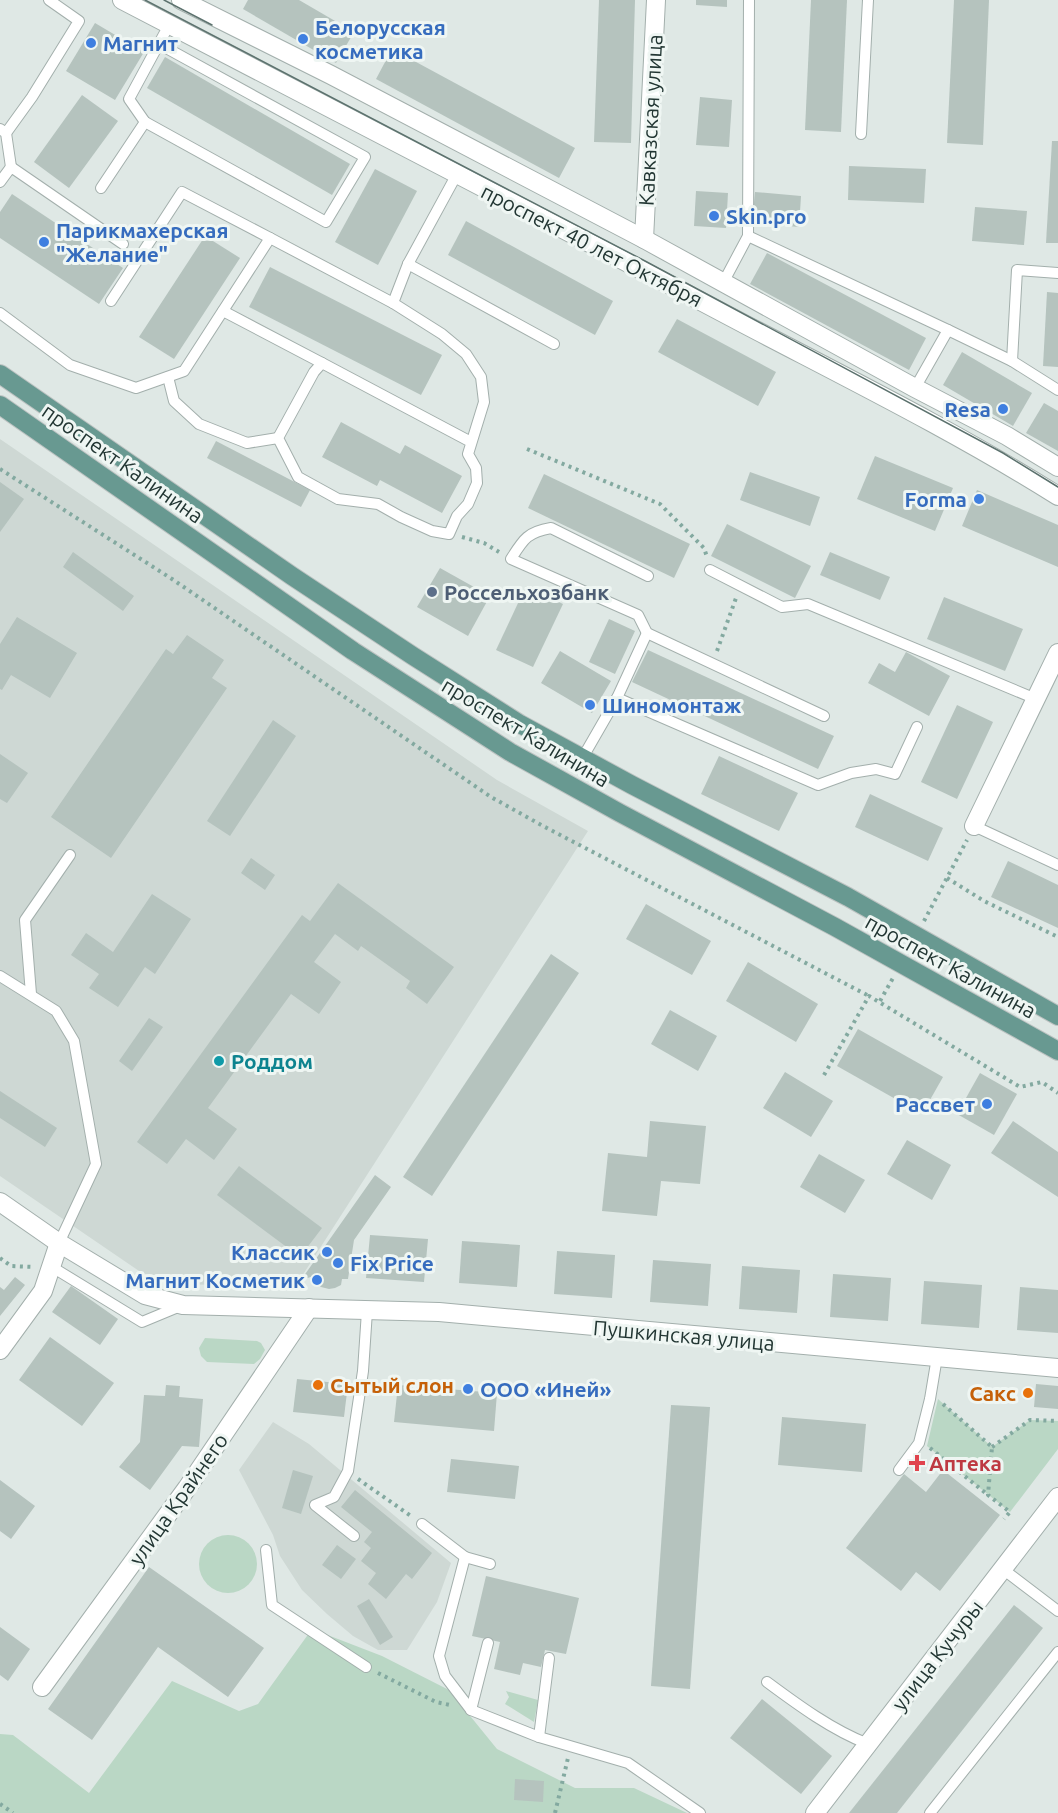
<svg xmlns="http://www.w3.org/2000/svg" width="1058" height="1813" font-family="Ubuntu,sans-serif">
<rect width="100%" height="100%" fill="#dfe8e5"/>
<g fill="#ced8d4">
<path d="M0,439l497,341 91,51 -293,456 -117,-3 -36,-11 -142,-97z"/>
<path d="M273,1422l36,22 142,119 -14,39 -30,48h-29l-25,-14 -26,-22 -25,-24 -22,-34 -7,-21 -34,-65z"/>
</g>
<g fill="#bad7c5">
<path d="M205,1338l52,3 4,2 4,7 -5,9 -6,5 -47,-2 -6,-6 -2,-8z"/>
<path d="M938,1399l54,48 38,-27 28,1v28l-48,63 -83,-66z"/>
<circle cx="228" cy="1564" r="29"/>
<path d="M312,1629l70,27 67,34 48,59 78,39h59l53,25h-687v-79l13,1 76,58 83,-112 67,30 19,-7z"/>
<path d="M506,1691l32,9 -4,22 -29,-18 4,-7z"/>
</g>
<g fill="#b5c3be">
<path d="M248,0h51l55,32 -18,31 -93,-54z"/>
<path d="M599,0h36l-4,143 -37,-1z"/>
<path d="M696,0h31v7l-31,-2z"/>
<path d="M811,0h36l-6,132 -36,-2z"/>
<path d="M954,0h35l-6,145 -36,-2z"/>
<path d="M95,23l49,29 -29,48 -49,-29z"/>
<path d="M392,49l183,99 -16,30 -183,-99z"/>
<path d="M165,57l185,107 -18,31 -185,-107z"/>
<path d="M82,95l36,26 -49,67 -35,-26z"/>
<path d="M700,97l32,3 -3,47 -33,-2z"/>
<path d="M1052,141h6v102h-12z"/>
<path d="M849,166l77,3 -2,34 -76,-3z"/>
<path d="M375,169l42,22 -39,74 -43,-23z"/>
<path d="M696,191l32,2 -2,35 -32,-2z"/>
<path d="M755,192l46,4 -2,31 -47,-4z"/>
<path d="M12,194l111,74 -24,36 -99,-66v-26z"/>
<path d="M975,207l52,4 -3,34 -52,-4z"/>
<path d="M466,221l147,80 -18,34 -147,-80z"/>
<path d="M205,236l35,22 -66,101 -35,-22z"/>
<path d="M767,253l159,85 -17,32 -159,-86z"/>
<path d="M270,267l172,88 -21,40 -172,-88z"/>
<path d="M1047,292l11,1v74l-15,-1z"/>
<path d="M677,319l99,53 -18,34 -100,-54z"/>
<path d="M962,352l70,41 -19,33 -70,-41z"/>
<path d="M1044,403l14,8v40l-32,-18z"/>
<path d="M341,422l59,32 5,-9 57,31 -20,37 -62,-33 -3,6 -55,-29z"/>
<path d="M216,441l94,49 -9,17 -94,-49z"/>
<path d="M875,456l78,32 -18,43 -78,-32z"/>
<path d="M750,472l70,25 -10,29 -70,-26z"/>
<path d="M544,474l146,70 -16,34 -146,-70z"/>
<path d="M0,482l24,17 -24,33z"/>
<path d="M977,490l81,35v42l-96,-41z"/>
<path d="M727,524l84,42 -16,32 -84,-42z"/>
<path d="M73,552l61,44 -11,15 -60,-44z"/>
<path d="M830,552l60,25 -10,23 -60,-25z"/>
<path d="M440,568l50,28 -22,40 -51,-29z"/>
<path d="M526,586l37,18 -30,63 -37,-17z"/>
<path d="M944,597l79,32 -18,42 -78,-32z"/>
<path d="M17,617l60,36 -27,45 -39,-23 -9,15 -2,-1v-45z"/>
<path d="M609,619l26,12 -20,43 -26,-12z"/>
<path d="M187,635l37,25 -12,18 15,10 -116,170 -60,-41 115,-168 7,5z"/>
<path d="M648,650l186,86 -16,33 -186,-87z"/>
<path d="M560,651l51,30 -19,32 -51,-30z"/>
<path d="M906,652l44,24 -21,40 -61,-33 11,-20 16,9z"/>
<path d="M957,705l36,17 -36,77 -36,-17z"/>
<path d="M273,720l23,16 -66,100 -23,-15z"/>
<path d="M0,754l28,19 -21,30 -7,-4z"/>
<path d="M719,756l79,37 -19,38 -78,-37z"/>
<path d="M870,794l73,34 -15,33 -73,-34z"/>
<path d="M251,858l24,17 -10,15 -24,-17z"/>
<path d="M1008,861l50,24v43l-67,-31z"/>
<path d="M338,883l116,84 -27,37 -21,-16 4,-7 -49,-35 -3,5 -23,-17 -21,28 27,20 -22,32 -28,-20 -83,114 29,21 -23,31 -28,-21 -19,25 -30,-22 165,-227 8,6z"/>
<path d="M152,894l39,25 -36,55 -10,-7 -27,40 -29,-19 10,-14 -28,-19 15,-22 27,19z"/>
<path d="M646,904l65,37 -19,34 -66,-36z"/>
<path d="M551,954l28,19 -147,223 -29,-19z"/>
<path d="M748,962l70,42 -22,38 -70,-41z"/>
<path d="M670,1010l47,26 -19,35 -47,-27z"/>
<path d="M149,1018l14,9 -31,44 -13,-10z"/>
<path d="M858,1029l85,48 -21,37 -85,-48z"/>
<path d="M785,1072l48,29 -22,36 -48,-29z"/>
<path d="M980,1073l37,21 -23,41 -37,-21z"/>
<path d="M0,1091l57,37 -12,19 -45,-29z"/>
<path d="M650,1121l56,5 -6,58 -39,-3 -4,35 -55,-5 6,-58 39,4z"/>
<path d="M1013,1121l45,31v45l-67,-44z"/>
<path d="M907,1140l44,25 -19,35 -45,-26z"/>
<path d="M819,1154l46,26 -20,33 -45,-26z"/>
<path d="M239,1166l83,62 -22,29 -83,-62z"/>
<path d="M375,1175l16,12 -37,53 -6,39h-6l-1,6 -6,3 -6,1 -8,-2 -5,-4 -2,-7 -13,4z"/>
<path d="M370,1235l58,4 -4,43 -58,-4z"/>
<path d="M462,1241l58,4 -3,42 -58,-4z"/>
<path d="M557,1251l58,4 -3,43 -58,-4z"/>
<path d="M653,1260l58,4 -3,42 -58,-4z"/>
<path d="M742,1266l58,4 -3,43 -58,-4z"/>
<path d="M833,1274l58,4 -3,43 -58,-4z"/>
<path d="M15,1277l10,8 -25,31v-29l4,3z"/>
<path d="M924,1281l58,4 -3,43 -58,-4z"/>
<path d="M71,1286l47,33 -18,26 -48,-33z"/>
<path d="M1020,1287l38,3v43l-41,-3z"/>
<path d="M50,1337l64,46 -32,43 -63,-46z"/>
<path d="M297,1379l51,5 -4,33 -51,-5z"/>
<path d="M1036,1384l22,2v23l-24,-2z"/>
<path d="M166,1385l14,1 -1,11 24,2 -4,48 -17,-1 -32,44 -31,-23 21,-25 4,-47 21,1z"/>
<path d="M398,1385l99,8 -3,38 -100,-9z"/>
<path d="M671,1405l39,2 -20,282 -39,-3z"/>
<path d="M782,1417l84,7 -4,48 -84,-7z"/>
<path d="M451,1459l68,7 -4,33 -68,-7z"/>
<path d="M293,1470l20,6 -12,38 -19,-6z"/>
<path d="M943,1470l57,45 -60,76 -24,-19 -15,19 -55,-43 58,-74 22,18z"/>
<path d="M0,1480l35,26 -24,33 -11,-8z"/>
<path d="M355,1490l77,63 -20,26 -6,-5 -20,25 -18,-15 8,-11 -15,-12 10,-13 -7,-6 8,-10 -31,-25z"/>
<path d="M337,1545l19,14 -15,20 -19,-14z"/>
<path d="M149,1567l115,81 -36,49 -70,-50 -66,93 -44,-31z"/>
<path d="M486,1576l93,22 -13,56 -21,-4 -4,17 -18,-4 -3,12 -26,-6 6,-27 -28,-6z"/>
<path d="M369,1599l24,38 -13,8 -23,-39z"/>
<path d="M1014,1605l29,23 -146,185h-48z"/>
<path d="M0,1627l30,22 -22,32 -8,-6z"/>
<path d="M762,1699l70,57 -31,38 -71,-56z"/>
<path d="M515,1779l29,2 -1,21 -29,-2z"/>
</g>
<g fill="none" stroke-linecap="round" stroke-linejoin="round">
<g stroke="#a3afac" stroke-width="12">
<g id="service">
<path d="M145,122l181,100 39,-65 -206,-113"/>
<path d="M0,129l6,4 5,34"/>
<path d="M6,133l26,-36 47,-76 -30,-21"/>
<path d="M861,134l7,-134"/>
<path d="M457,174l-49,90 -15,39 49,31 24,20 15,23 3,25 -16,52 8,14 1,15 -9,21 -11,12 -8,18 -17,-3 -31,-14 -23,-13 -40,-5 -40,-22 -20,-39 36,-66 8,-9 149,79"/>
<path d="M0,182l11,-15 112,77"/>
<path d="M101,188l44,-66 -16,-23 40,-74"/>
<path d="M748,236l1,-236"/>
<path d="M408,264l146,80"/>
<path d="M723,283l25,-47 200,94"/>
<path d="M111,301l71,-109 88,46"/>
<path d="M223,311l99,52"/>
<path d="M0,313l70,52 66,23 48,-17 86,-133 123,65"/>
<path d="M1012,361l5,-91 41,3"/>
<path d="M168,377l6,24 25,23 48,19 31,-5"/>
<path d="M915,388l33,-58 64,31 46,29"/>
<path d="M710,570l72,37 26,-3 228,95"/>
<path d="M648,576l-97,-48c-24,4 -28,12 -40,31l127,56 9,18 177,83"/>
<path d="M617,698l201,87 33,-12 25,-4 19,5 22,-47"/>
<path d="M583,757l34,-59 30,-65"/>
<path d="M974,826l84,39"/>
<path d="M0,976l56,35 18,30 22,123 -37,79"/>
<path d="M31,994l-6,-74 45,-65"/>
<path d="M52,1267l90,55 41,-17"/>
<path d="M899,1470l20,-27 11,-44 7,-42"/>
<path d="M422,1524l43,33"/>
<path d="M354,1536l-39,-31 19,-8 14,-26 15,-100 4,-60"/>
<path d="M266,1550l6,55 94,62"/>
<path d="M1004,1570l54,41"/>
<path d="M488,1643l-17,67 68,27 89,26 72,50"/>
<path d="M767,1682c31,23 65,48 101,62"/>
<path d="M471,1710l-26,-34 -6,-20 26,-99 25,7"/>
<path d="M539,1737l10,-79"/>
<path d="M930,1813l128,-161"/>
</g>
</g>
<g stroke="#a3afac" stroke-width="20">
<g id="minor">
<path d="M974,826l84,-173"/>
<path d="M0,1350l43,-59 16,-48"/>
<path d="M42,1687l145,-199 122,-180"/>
<path d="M815,1813l243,-316"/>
</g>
</g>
<g stroke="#a3afac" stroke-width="20">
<g id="tertiary">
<path d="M122,0c208,109 417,215 624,325 105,55 212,108 312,171"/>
<path d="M181,0l150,75 313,164 271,149 92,48 51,31"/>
<path d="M644,239l12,-239"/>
<path d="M0,1202l59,41 86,52 38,10 256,7 619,56"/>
</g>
</g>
<g stroke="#bdc3c2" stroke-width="20">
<g id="primary">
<path d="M0,374l292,202 121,80 107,68 112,61 216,112 210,119"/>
<path d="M0,405l353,246 157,101 110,61 215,114 223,124"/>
</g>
</g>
<g stroke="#83a9a0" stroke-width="4" stroke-dasharray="3 4.5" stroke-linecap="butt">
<path d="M527,449l133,55 44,44 3,9"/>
<path d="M0,469l172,110 319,218 52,29 326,170"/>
<path d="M462,537l22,6 15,9"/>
<path d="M717,651l19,-53"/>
<path d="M947,878l37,23 74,36"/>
<path d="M924,921l43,-81"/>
<path d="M880,1001l13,-23"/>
<path d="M824,1075l45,-79 151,91 22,-5 16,11"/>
<path d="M0,1258l11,8 23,1"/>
<path d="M943,1404l49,43 -4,48 22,17 -6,7"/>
<path d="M992,1447l38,-27 28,1"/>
<path d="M930,1448l58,47"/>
<path d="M358,1479l53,37"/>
<path d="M378,1673l58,29 14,3"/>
<path d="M0,1804l13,9"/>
<path d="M555,1813l13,-55"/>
</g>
<use href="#service" stroke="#fff" stroke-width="10"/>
<use href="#minor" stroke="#fff" stroke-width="18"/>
<use href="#tertiary" stroke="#fff" stroke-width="18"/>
<use href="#primary" stroke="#689991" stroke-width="18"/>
<g stroke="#5c726e" stroke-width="1.5">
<path d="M145,0l500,261 358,192 55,34"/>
<path d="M164,0l48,25"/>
</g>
</g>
<g fill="#3f7fe0" stroke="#eff6f3" stroke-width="2">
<circle cx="303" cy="39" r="6"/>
<circle cx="91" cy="43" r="6"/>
<circle cx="714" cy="216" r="6"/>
<circle cx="44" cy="242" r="6"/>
<circle cx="1003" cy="409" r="6"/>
<circle cx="979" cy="499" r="6"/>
<circle cx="590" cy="705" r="6"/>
<circle cx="987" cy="1104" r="6"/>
<circle cx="327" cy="1252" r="6"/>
<circle cx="338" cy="1263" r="6"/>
<circle cx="317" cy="1280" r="6"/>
<circle cx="468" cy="1389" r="6"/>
</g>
<circle fill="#5c6f8a" stroke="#eff6f3" stroke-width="2" cx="432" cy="592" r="6"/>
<circle fill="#0f9aa8" stroke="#eff6f3" stroke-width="2" cx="219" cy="1061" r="6"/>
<g fill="#e8710a" stroke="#eff6f3" stroke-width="2">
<circle cx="318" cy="1385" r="6"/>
<circle cx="1028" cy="1393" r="6"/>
</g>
<path fill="#e0444e" stroke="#eff6f3" stroke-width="2" d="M914 1454h6v6h6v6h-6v6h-6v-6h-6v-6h6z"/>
<g text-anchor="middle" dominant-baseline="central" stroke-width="6" stroke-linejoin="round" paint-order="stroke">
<g font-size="21" font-weight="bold" fill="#366cbe" stroke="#eff6f3" text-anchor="start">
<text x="315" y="27">Белорусская<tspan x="315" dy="24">косметика</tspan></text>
<text x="103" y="43">Магнит</text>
<text x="726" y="216">Skin.pro</text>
<text x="56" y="230">Парикмахерская<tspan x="56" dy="24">"Желание"</tspan></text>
<text x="991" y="409" text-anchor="end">Resa</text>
<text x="967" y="499" text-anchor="end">Forma</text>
<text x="602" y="705">Шиномонтаж</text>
<text x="975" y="1104" text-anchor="end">Рассвет</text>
<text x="315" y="1252" text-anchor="end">Классик</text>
<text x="350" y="1263">Fix Price</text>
<text x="305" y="1280" text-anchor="end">Магнит Косметик</text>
<text x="480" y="1389">ООО «Иней»</text>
</g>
<g font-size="21" fill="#223633" stroke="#eff6f3">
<text transform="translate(650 120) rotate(-87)">Кавказская улица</text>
<text transform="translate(592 245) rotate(27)">проспект 40 лет Октября</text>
<text transform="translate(123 463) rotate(35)">проспект Калинина</text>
<text transform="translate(526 732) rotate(31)">проспект Калинина</text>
<text transform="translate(951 966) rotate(29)">проспект Калинина</text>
<text transform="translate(684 1335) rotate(5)">Пушкинская улица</text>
<text transform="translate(178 1499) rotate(-55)">улица Крайнего</text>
<text transform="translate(937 1655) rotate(-52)">улица Кучуры</text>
</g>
<g font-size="21" font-weight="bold" fill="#4e5e75" stroke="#eff6f3" text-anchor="start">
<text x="444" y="592">Россельхозбанк</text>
</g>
<g font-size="21" font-weight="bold" fill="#0d838f" stroke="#eff6f3" text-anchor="start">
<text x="231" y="1061">Роддом</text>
</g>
<g font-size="21" font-weight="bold" fill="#c56008" stroke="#eff6f3" text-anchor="start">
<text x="330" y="1385">Сытый слон</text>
<text x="1016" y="1393" text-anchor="end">Сакс</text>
</g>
<g font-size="21" font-weight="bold" fill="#be3a42" stroke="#eff6f3" text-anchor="start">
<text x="929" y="1463">Аптека</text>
</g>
</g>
</svg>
